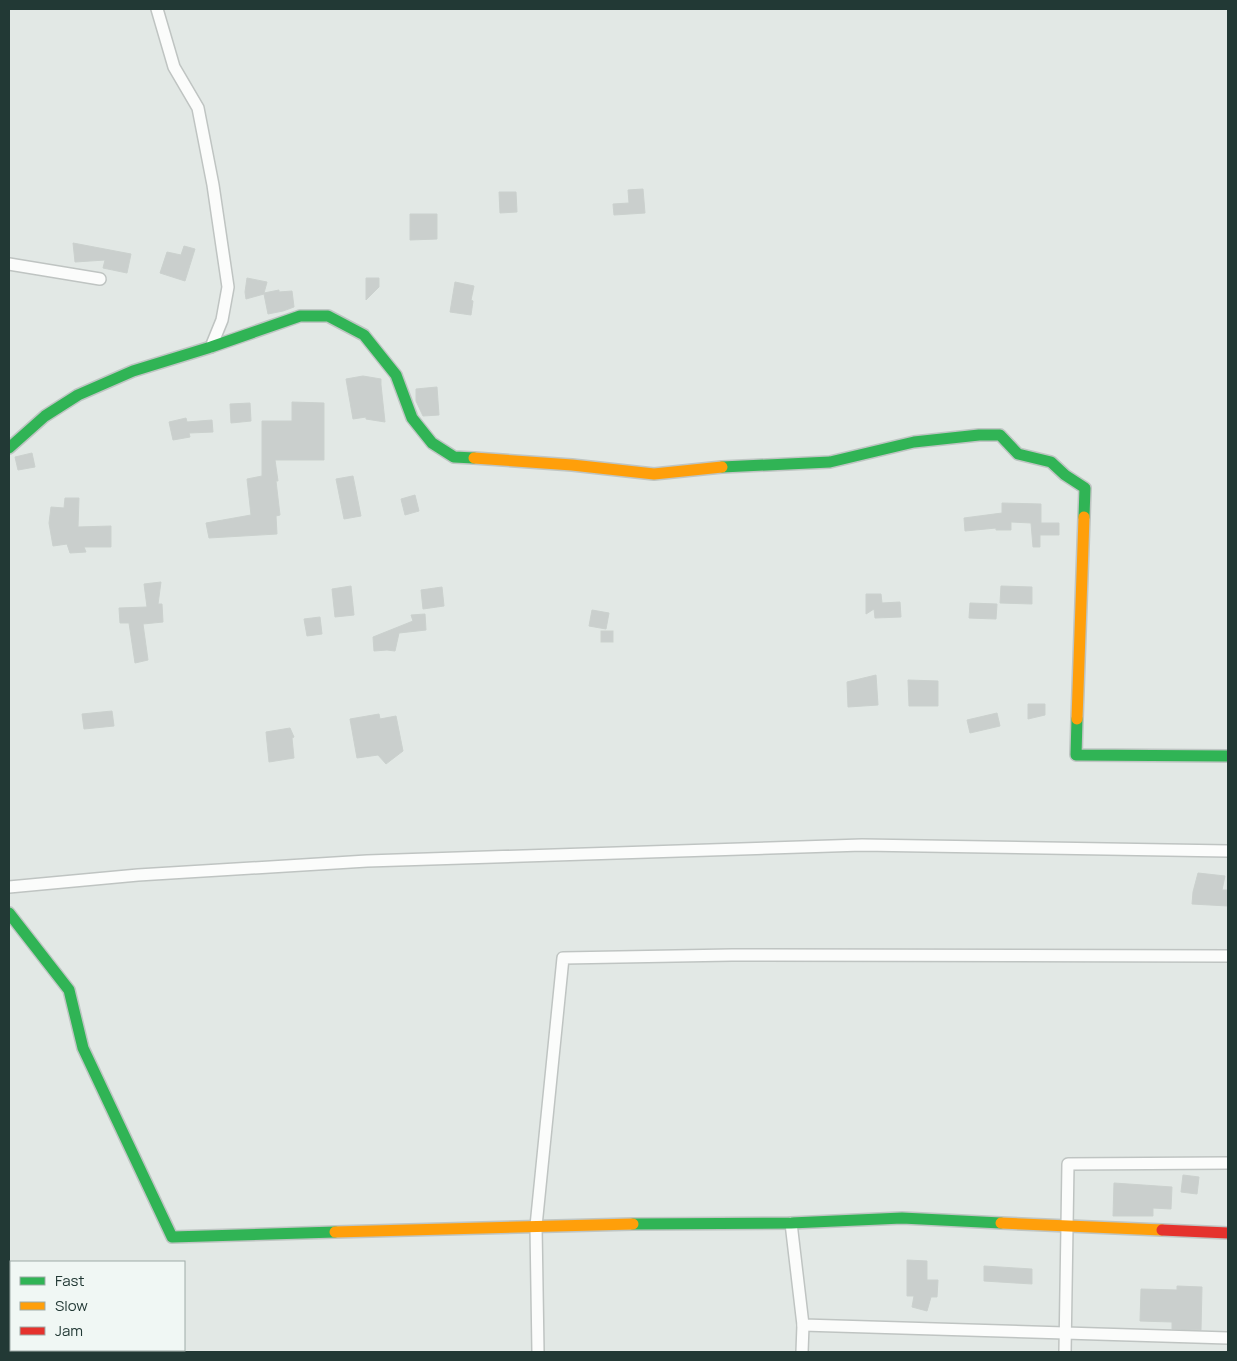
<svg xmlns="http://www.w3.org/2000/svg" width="1237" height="1361" font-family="Manrope,sans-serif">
<rect width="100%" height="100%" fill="#e2e8e5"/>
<g fill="#cacfcd" stroke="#cbd1ce">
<path d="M643,189l2,24 -31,2 -1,-11 16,-1 -1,-13z"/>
<path d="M499,192h17l1,20 -17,1z"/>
<path d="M410,214h27v25l-27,1z"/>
<path d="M73,243l58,11 -4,19 -24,-5 2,-8 -30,2z"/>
<path d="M184,246l11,3 -10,32 -25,-8 7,-21 14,3z"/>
<path d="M247,278l20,4 -3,11 15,-3v2l13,-1 2,16 -11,4 -15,3 -4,-20 -18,5 -1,-7z"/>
<path d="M366,278h13v9l-13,13z"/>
<path d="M455,282l19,4 -3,14 2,1 -2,14 -21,-3z"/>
<path d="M363,376l18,3v6l4,37 -19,-3v-2l-13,2 -7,-40z"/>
<path d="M437,387l2,28 -16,1 -7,-15v-12z"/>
<path d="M292,402l32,1v57h-49l3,21h-2l4,34 -4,1 1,18 -68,4 -3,-15 45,-8 -4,-36 15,-3v-55h30z"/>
<path d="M250,403l1,18 -20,2 -1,-19z"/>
<path d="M186,418l1,4 25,-2 1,12 -24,1 1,4 -17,3 -4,-18z"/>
<path d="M32,453l3,14 -17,3 -3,-13z"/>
<path d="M353,476l8,40 -17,3 -8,-40z"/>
<path d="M415,495l4,16 -14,4 -4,-16z"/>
<path d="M65,498h14l-1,29 33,-1v21h-27l2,5 -16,1 -3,-9 -14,2 -4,-23 2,-16 13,1z"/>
<path d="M1002,503l39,1v19h18v12h-19v12h-7l-2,-24 -20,-1v8h-15v-2l-31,3 -1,-13 38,-5z"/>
<path d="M161,582l-3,22h4l1,18 -20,2 5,36 -13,3 -6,-40h-9l-1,-15 28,-1 -3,-23z"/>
<path d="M351,586l3,29 -19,2 -3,-28z"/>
<path d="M1001,586l31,1v17l-32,-1z"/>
<path d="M442,587l2,19 -21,3 -2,-19z"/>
<path d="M866,594h15l1,9 18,-1 1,15 -26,1 -1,-9 -8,5z"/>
<path d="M970,603l27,1 -1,15 -27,-1z"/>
<path d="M592,610l17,3 -3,16 -17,-3z"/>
<path d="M425,614l1,16 -27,3 -4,18 -8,-1 -13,1 -1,-14 40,-16 -2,-6z"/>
<path d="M320,617l2,17 -15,2 -3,-17z"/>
<rect x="601" y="631" width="12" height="11"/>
<path d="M876,675l2,30 -30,2 -1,-25z"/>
<path d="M908,680l30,1v25h-29z"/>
<path d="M1028,704h17v11l-17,4z"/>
<path d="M112,711l2,15 -30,3 -2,-15z"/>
<path d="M997,713l3,13 -30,7 -3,-13z"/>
<path d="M379,714l1,5 16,-3 7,35 -17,13 -8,-9 -21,3 -7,-39z"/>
<path d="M290,728l4,9 -2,1 2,20 -25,4 -3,-30z"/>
<path d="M1198,873l27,3 -3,14h6v16l-36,-2 1,-12z"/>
<path d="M1183,1175l16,2 -2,17 -16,-2z"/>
<path d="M1114,1183l58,4 -1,22 -18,-1v8h-40z"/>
<path d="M907,1260l20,1v19h11l-1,17h-6l-4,14 -15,-4 2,-11h-7z"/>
<path d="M984,1266l48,3v15l-48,-3z"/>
<path d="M1177,1286l25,1 -1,43 -29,-1v-7l-32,-1 1,-32 36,1z"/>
</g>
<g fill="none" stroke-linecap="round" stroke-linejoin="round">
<g stroke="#bfc4c2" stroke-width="14">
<g id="street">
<path d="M157,9l17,58 24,41 15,77 15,102 -6,33 -11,27"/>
<path d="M9,264l91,15"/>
<path d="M9,887l129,-12 229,-14 495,-16 366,6"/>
<path d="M791,1223l12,102 425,13"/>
<path d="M538,1352l-2,-126 27,-268 169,-3 496,1"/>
<path d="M802,1352l1,-27"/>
<path d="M1065,1352l3,-188 160,-1"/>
</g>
</g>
<g stroke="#bfc5c3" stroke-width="14">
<g id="fast">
<path d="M9,448l36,-32 33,-21 55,-24 78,-24 89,-31h28l36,19 32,40 16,43 20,25 22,14 20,1"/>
<path d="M722,467l108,-5 84,-20 65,-7h21l18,19 33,8 14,13 20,13 -1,29"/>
<path d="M1077,719l-1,36 152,1"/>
<path d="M9,913l60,77 14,58 89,189 163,-5"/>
<path d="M633,1224l158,-1 111,-5 99,5"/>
</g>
</g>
<g stroke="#bfc5c3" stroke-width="14">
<g id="slow">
<path d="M474,458l98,7 82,9 68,-7"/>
<path d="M1077,719l7,-202"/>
<path d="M1001,1223l161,7"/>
<path d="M335,1232l298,-8"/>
</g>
</g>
<g stroke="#bfc5c3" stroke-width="14">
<path id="jam" d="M1162,1230l66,3"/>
</g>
<use href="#street" stroke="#fbfcfb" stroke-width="11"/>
<use href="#fast" stroke="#30b455" stroke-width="11"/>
<use href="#slow" stroke="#ff9f0a" stroke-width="11"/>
<use href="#jam" stroke="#e5322d" stroke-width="11"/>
</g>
<rect width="1237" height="1361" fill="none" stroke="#223935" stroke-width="20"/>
<rect x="10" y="1261" width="175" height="90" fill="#f0f7f4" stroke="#9eaba8"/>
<rect x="20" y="1277" width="25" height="8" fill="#30b455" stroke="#9eaba8"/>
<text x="55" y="1286" font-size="15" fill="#223935">Fast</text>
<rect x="20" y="1302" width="25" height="8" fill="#ff9f0a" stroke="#9eaba8"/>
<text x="55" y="1311" font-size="15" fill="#223935">Slow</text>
<rect x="20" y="1327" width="25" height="8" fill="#e5322d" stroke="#9eaba8"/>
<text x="55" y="1336" font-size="15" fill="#223935">Jam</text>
</svg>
